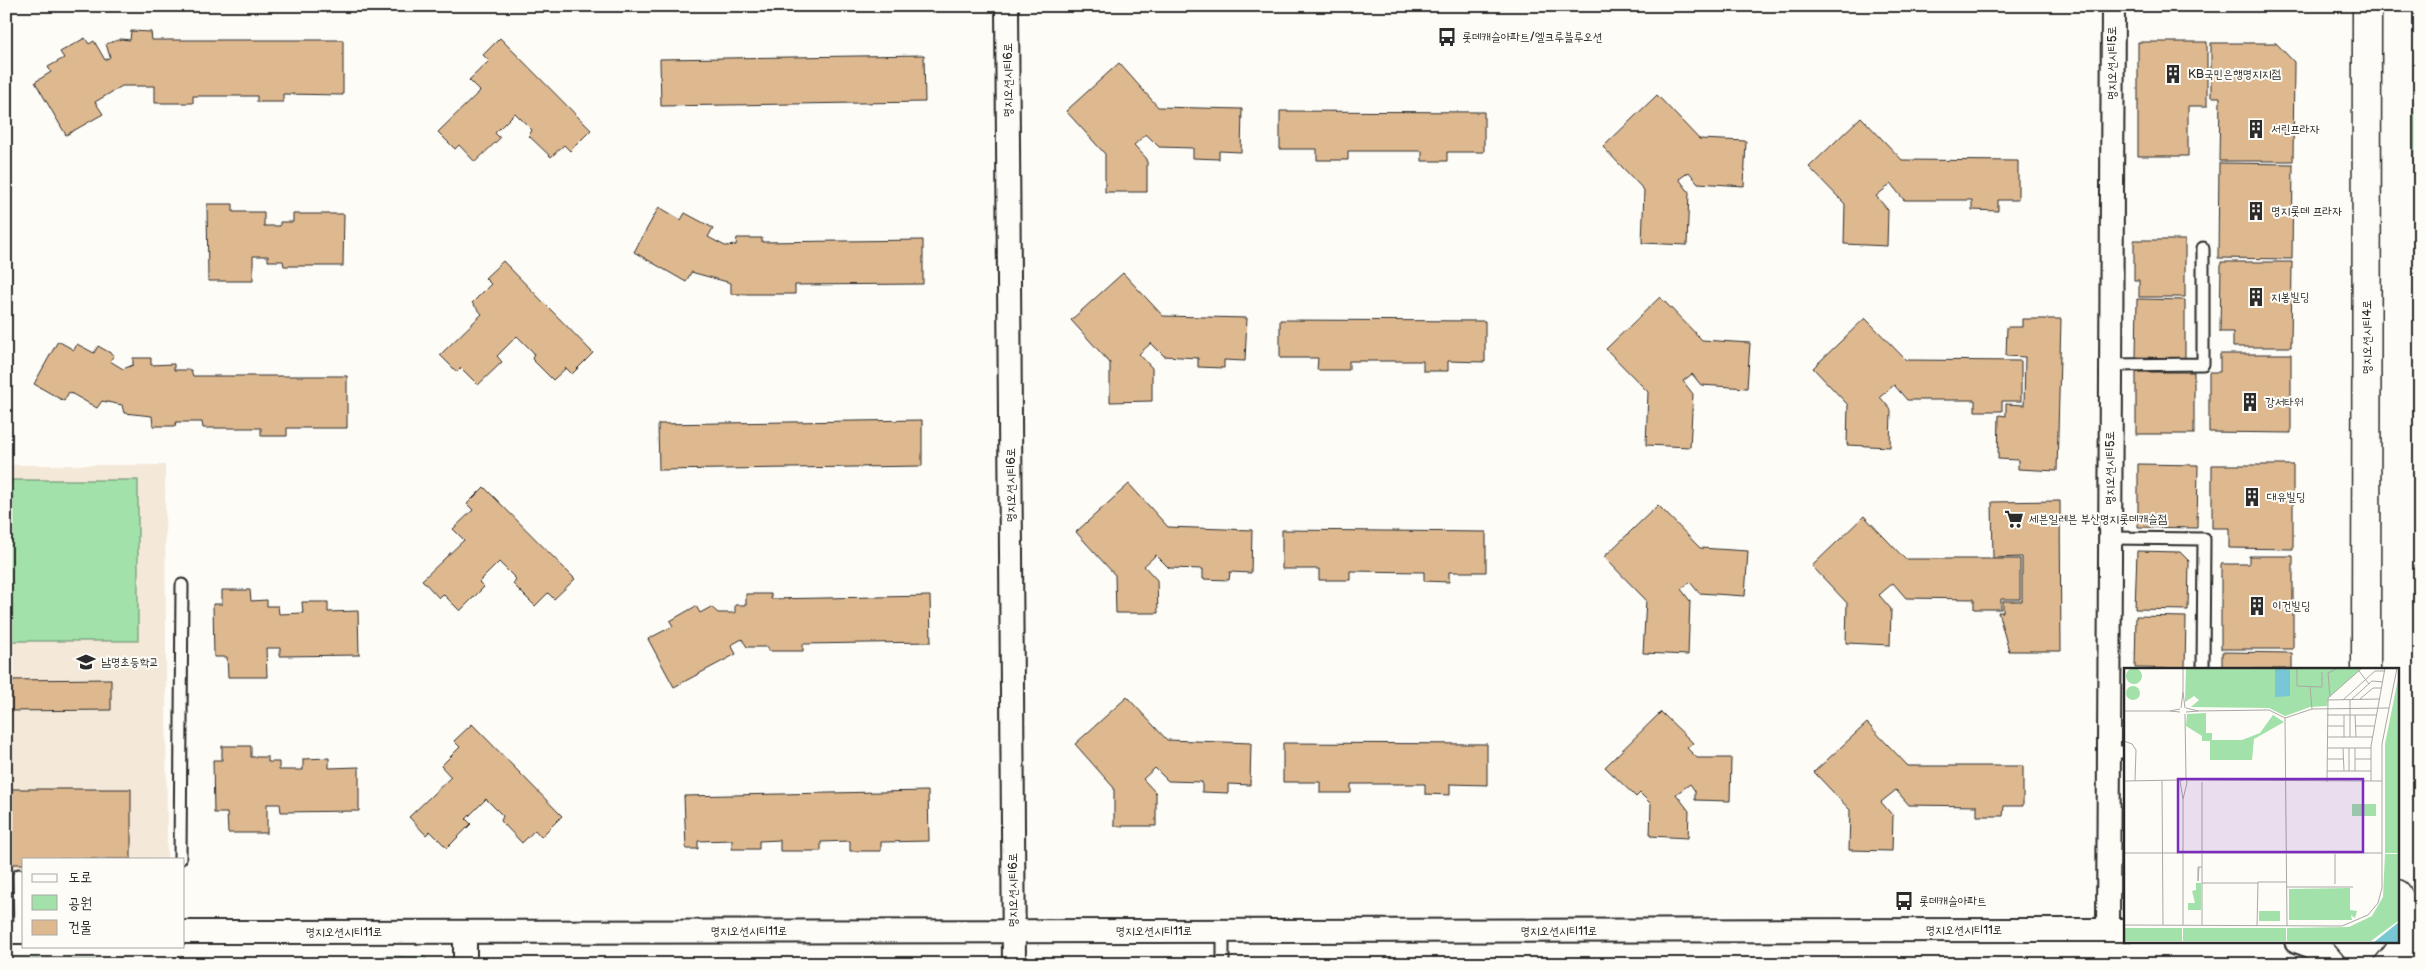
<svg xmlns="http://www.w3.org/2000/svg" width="2426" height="970" font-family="'Balsamiq Sans','Poor Story',sans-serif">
<rect width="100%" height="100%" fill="#fdfcf7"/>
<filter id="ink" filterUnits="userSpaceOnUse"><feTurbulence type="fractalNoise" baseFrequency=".02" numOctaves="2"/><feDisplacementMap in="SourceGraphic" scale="10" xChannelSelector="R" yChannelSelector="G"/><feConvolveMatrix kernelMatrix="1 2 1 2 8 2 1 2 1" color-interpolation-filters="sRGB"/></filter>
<g filter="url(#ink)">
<path fill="#f4e8d8" d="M6,465h159l2,394h-143v31h-18z"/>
<g fill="#a2e1a9" stroke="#66866a">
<path d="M2420,43v125h-6v-118z"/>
<rect x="6" y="480" width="132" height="161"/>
<path d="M385,956l40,1 6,7h-105z"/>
<path d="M6,959l118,1 4,4h-122z"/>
</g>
<g fill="#deb990" stroke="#2b2b2b">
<path d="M131,31l20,1 1,8h191v55l-60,-1v8h-26v-6h-64v7h-38v-17h-33l-27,16 8,12 -37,21 -31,-53 16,-10 -3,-5 16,-9 -4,-6 25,-14 4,6 5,-3 11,19 5,-3 -4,-13 15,-5 9,1z"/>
<path d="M500,38l91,92 -21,21 -6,-6 -13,12 -22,-21 3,-6 -17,-17 -20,20 5,5 -25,24 -16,-17 -4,4 -17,-17 42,-41 -11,-11 20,-19 -6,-6z"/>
<path d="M2138,42h69v64h-19v50h-50z"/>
<path d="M2211,43h65l18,19 -1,99h-74l1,-64h-9z"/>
<path d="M924,55l1,47 -264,4 -1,-47z"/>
<path d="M1119,63l39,44 84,2 -1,43 -22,-1v8l-26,-1v-10l-34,-1 -13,-13 -12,11 13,14v33h-42v-38l-39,-43z"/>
<path d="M1657,95l42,44 47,2 -2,45 -46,-3 -9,-11 -10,7 10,13 -2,53 -45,-2 2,-53 -41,-43z"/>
<path d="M1280,111l204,1v40h-37v9h-25v-10h-74v9h-31v-11h-37z"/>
<path d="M1861,117l41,43 116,1v39h-20v11l-26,-1v-10h-68l-13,-16 -15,12 12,14 -1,36 -43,-2 1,-40 -36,-37z"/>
<path d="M2219,163l74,1 -1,95 -74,-1z"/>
<path d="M207,204h26v8h31v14h16v-4h13v-8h51l-1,52h-59l-1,-5h-15v-5h-15v25h-45z"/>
<path d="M659,207l22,13 4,-7 28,15 -5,9 17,9 11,-1 1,-7h25v4l161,-2v44l-128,1v9h-64v-11l-40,-11 -5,10 -52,-30z"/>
<path d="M2134,240h51v57h-46v-17h-5z"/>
<path d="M503,261l90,92 -21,21 -6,-6 -13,12 -21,-21 2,-6 -17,-17 -20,20 5,6 -24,23 -17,-17 -4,4 -17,-17 42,-41 -10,-11 19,-19 -6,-6z"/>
<path d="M2221,262h71l-1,85h-58v-15h-13z"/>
<path d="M1123,273l40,43 84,2 -2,43 -21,-1v8l-26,-1v-9l-34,-2 -13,-13 -12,11 13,14v33l-42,1v-39l-39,-43z"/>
<path d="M1660,297l42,43 48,3 -3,45 -46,-3 -9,-11 -9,7 10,13 -3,53 -44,-2 2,-53 -42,-43z"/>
<path d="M2137,299l48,1v58l-49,-1z"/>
<path d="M1865,318l41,42 115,1v40h-19v10h-27v-11h-68l-13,-15 -14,12 11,13 -1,37 -43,-2 1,-40 -35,-37z"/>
<path d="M2022,319h39l-4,152 -39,-2v-9l-20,-1 1,-44 7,1v-12l18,1 1,-48 -19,-1 1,-29h15z"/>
<path d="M1280,320l205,1v41l-37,-1v10h-25v-10h-74v9h-32l1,-12h-38z"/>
<path d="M58,341l16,9 3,-6 17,9 4,-7 16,9 -4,6 13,8 10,-4v-7h18v7l23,-1v6h17l2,6h154v52h-60v8h-26v-8h-58l-1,-6h-26l-1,4h-22l-1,-10 -28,-3 -2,-8 -20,-4 -5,7 -28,-16 -5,9 -30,-17z"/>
<path d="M2220,354h71v79l-82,-1v-60h11z"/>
<rect x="2136" y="372" width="58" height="62"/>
<path d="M922,420v46l-263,4 -1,-46z"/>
<path d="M2138,464l60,1 -1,63 -59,-1z"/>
<path d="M2212,465h81v84l-64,-1v-20h-17z"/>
<path d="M1129,484l39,43 84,3 -1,43 -21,-1 -1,8 -26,-1v-10l-34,-1 -13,-13 -12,11 13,14 1,33h-42l-1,-38 -39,-43z"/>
<path d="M484,487l91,92 -21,20 -6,-6 -13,13 -22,-22 3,-5 -17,-17 -20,20 5,5 -24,24 -17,-17 -4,4 -17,-18 42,-40 -11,-11 20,-19 -6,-6z"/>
<path d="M2060,501l1,150h-52l-11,-39h5v-11h19v-44l-29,1 -1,-56z"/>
<path d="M1658,505l42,43 48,3 -3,45 -46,-3 -9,-11 -9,7 9,12 -2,54 -45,-2 3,-53 -42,-43z"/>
<path d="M1864,516l41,43h115v40h-19v10h-27v-10l-68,-1 -13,-15 -14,12 12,14 -1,36 -44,-2 1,-40 -35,-37z"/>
<path d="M1282,530l204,2v40h-37v10l-25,-1v-9l-74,-1v9h-31v-11h-37z"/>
<path d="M2137,551l43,1 9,9 -1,49 -53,-1z"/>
<path d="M2249,556h44v93h-72v-85h28z"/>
<path d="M222,590h28l1,11 16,-1v6h11l1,8 24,-1 -1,-11h26v10l30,-1 1,44 -79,1v-8h-14l1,29h-39l-1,-20h-13l-1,-53h9z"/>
<path d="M746,594h25v5l159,-3 1,46 -128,2v7h-35v-4h-21l-5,-8 -11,6 5,9 -62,33 -26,-48 25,-13 -3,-5 26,-15 4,7 11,-6 7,6h17v-8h11z"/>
<path d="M2136,616l50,1 -1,52 -50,-1z"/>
<path d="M2222,652l70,1v16h-70z"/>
<path d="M111,679v31l-105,1v-31z"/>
<path d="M1127,697l40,43 84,3 -1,42 -22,-1v9l-26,-1v-10l-34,-1 -13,-13 -12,11 13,14v33h-42v-38l-39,-44z"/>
<path d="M1661,712l32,31 -6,5 10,10h34l-1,43 -35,-1v-9l-5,-7 -14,10 13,17 -1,27 -38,-2 1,-32 -11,-11 -4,4 -31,-30z"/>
<path d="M1867,723l41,43h115v40h-19l-1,10h-26v-10l-68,-1 -13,-15 -15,12 12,14 -1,35 -43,-1 1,-40 -36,-38z"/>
<path d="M472,724l90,92 -21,21 -6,-7 -13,13 -21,-22 2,-5 -17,-17 -20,20 5,5 -24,24 -17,-17 -4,4 -17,-18 42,-40 -10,-11 19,-19 -6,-6z"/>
<path d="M1283,743l204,1v41l-37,-1v11l-25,-1v-10h-74v9h-31v-11h-37z"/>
<path d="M222,746h29v11h17v5h11v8h24v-11l26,-1v10l30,-1v44l-78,1 -1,-8h-13v29h-39l-1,-20h-13l-1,-53h9z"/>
<path d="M6,789h125v70h-107v5h-18z"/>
<path d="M928,791l1,50 -48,1v9h-31v-10l-29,1v9h-41v-11l-21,1v8h-27v-9l-34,1v8h-12l-2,-53z"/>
</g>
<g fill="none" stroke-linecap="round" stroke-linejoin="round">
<g stroke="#2b2b2b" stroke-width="15">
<g id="lane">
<path d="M2111,365l92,-1v-116"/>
<path d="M2110,538l94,1 -1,130"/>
<path d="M2108,752h17"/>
<path d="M180,859l2,-274"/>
<path d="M19,875l1,57"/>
<path d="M1223,931v33"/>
</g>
</g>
<g stroke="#2b2b2b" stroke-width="26">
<g id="street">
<path d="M1007,6l7,958"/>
<path d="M2108,930l5,-924"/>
<path d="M6,932h18"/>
<path d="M184,932l1941,-2"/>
<path d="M2296,941l22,8"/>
<path d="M465,964v-32"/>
</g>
</g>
<g stroke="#2b2b2b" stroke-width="31">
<g id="secondary">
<path d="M2366,669l1,-663"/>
<path d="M2315,941l3,8 13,15"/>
<path d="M2389,964c22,-23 24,-43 8,-70"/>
</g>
</g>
<use href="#lane" stroke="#fdfcf7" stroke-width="11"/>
<use href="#street" stroke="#fdfcf7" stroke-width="22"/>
<use href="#secondary" stroke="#fdfcf7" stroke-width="28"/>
</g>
</g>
<defs>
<g id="bus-bare" transform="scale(1.5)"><path d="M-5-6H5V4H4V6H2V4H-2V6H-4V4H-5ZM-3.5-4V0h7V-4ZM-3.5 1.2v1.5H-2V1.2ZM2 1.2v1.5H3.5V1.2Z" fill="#2b2b2b" stroke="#fdfcf7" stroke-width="2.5" paint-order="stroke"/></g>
<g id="building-bare" transform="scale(1.5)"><path d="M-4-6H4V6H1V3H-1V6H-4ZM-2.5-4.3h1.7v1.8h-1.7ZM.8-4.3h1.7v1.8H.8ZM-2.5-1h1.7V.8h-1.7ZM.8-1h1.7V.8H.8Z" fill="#2b2b2b" stroke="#fdfcf7" stroke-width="2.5" paint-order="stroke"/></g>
<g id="supermarket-bare" transform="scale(1.5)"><path d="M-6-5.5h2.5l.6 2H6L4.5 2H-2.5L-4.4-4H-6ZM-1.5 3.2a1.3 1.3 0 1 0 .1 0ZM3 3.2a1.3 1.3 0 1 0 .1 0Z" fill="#2b2b2b" stroke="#fdfcf7" stroke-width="2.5" paint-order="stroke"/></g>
<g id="school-bare" transform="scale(1.5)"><path d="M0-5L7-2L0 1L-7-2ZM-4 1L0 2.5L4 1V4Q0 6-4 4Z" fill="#2b2b2b" stroke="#fdfcf7" stroke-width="2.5" paint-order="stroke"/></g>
</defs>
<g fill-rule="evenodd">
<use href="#bus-bare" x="1447" y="37"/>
<use href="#building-bare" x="2173" y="74"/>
<use href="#building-bare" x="2256" y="129"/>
<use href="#building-bare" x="2256" y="211"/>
<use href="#building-bare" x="2256" y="297"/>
<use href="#building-bare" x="2250" y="402"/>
<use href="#building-bare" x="2252" y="497"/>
<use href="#supermarket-bare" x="2014" y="519"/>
<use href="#building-bare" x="2257" y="606"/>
<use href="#school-bare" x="86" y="662"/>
<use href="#bus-bare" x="1904" y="901"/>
</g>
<g text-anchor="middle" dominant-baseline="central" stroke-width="4" stroke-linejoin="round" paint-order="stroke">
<g font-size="12" fill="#2b2b2b" stroke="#fdfcf7" text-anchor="start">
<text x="1462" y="37">롯데캐슬아파트/엘크루블루오션</text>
<text x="2188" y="74">KB국민은행명지지점</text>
<text x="2271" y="129">서린프라자</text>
<text x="2271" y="211">명지롯데 프라자</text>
<text x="2271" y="297">지봉빌딩</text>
<text x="2265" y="402">강서타워</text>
<text x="2267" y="497">대유빌딩</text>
<text x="2029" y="519">세븐일레븐 부산명지롯데캐슬점</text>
<text x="2272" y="606">이건빌딩</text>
<text x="101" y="662">남명초등학교</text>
<text x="1919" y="901">롯데캐슬아파트</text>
</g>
<g font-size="12" fill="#2b2b2b" stroke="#fdfcf7">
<text transform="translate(2112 63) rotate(-90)">명지오션시티5로</text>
<text transform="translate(1008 80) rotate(-90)">명지오션시티6로</text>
<text transform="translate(2367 337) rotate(-90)">명지오션시티4로</text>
<text transform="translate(2110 468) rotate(-90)">명지오션시티5로</text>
<text transform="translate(1011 485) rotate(-90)">명지오션시티6로</text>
<text transform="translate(1013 890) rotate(-90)">명지오션시티6로</text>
<text x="1964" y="930">명지오션시티11로</text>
<text x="749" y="931">명지오션시티11로</text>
<text x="1154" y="931">명지오션시티11로</text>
<text x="1559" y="931">명지오션시티11로</text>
<text x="344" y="932">명지오션시티11로</text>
</g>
</g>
<g transform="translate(2124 668)">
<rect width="275" height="275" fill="#fdfcf7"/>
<path d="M62,0h176l-34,30 -1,8 -17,1 -25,9 -16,-8 -78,-1 8,-7 -5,-4 -9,6zM2 8a8 8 0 1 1 16 0a8 8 0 1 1-16 0ZM275,6l-1,179h-13v-109zM2 25a7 7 0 1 1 14 0a7 7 0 1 1-14 0ZM82,45v20h6v7h30l18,-7 13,-18 11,7 -30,17 -2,21h-42v-19h-8v-5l-16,-10 1,-12zM228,136h24v12h-24zM261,186h13v67l-27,20h-84v-13l62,-1 23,-11 11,-19zM72,215h5v27h-13v-7h7l-3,-12 4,-1zM226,220v22l7,1 -2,7 -4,-3 1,5h-63v-31zM135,243h21v10h-21zM0,260h58v13h-58zM59,260h103v13h-103z" fill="#a2e1a9"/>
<path d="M151,0h15v28l-15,1zM275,254v21h-26z" fill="#78c7d4"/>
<path fill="none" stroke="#a9a8a5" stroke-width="1" d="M59,0v24M173,0v18l25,1v-15M235,3l10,13M186,19l2,22M206,29l-2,-24 10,-5M228,31l20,-18 11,1M236,31l13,-11h9M204,32l51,-1M219,32l32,-29h10M57,40l2,-16 2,16M62,40l12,3 -12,1M0,43h46M73,43l72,-1 16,8 27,-9 77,-1M56,44l-10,-1 10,-2M61,46l1,65M203,47h49M226,47v22M226,47v-16M231,47l1,22M161,50l2,208M203,58h17M232,58h18M203,69h45M220,69v-22M0,73l8,3 4,6 -1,31M203,80h44M219,80l1,23M231,80v23M203,91h16M231,91h16M203,103h44M225,103v-23M62,111l1,4 -4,16 -3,-18zM62,112l196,1M0,113l56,-1M38,113l1,144M247,113v-35l14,-78M203,114l1,-84 34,-30M0,185h258M211,186v30M75,199l-1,14v-14h4M78,215h56M162,219h67M0,257l218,1 26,-11 10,-12 4,-15v-144l15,-76M59,257v-126M78,257v-143M133,258l1,-44h28"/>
<path fill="#7b2cbf" fill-opacity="0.15" stroke="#7b2cbf" stroke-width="2.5" d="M54,111h185v73h-185z"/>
<rect width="275" height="275" fill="none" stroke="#2b2b2b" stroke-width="2.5"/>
</g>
<rect width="2426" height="970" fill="none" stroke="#fdfcf7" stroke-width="25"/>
<rect x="12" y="12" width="2401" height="945" fill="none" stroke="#2b2b2b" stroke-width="2" filter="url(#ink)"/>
<rect x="22" y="858" width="162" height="90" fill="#fdfcf7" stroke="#a9a8a5"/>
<rect x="32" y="874" width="25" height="8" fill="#fdfcf7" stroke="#a9a8a5"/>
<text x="68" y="882" font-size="15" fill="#2b2b2b">도로</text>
<rect x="32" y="895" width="25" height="15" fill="#a2e1a9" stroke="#a9a8a5"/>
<text x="68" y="908" font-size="15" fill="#2b2b2b">공원</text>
<rect x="32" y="920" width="25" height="15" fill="#deb990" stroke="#a9a8a5"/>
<text x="68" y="932" font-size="15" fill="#2b2b2b">건물</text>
</svg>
